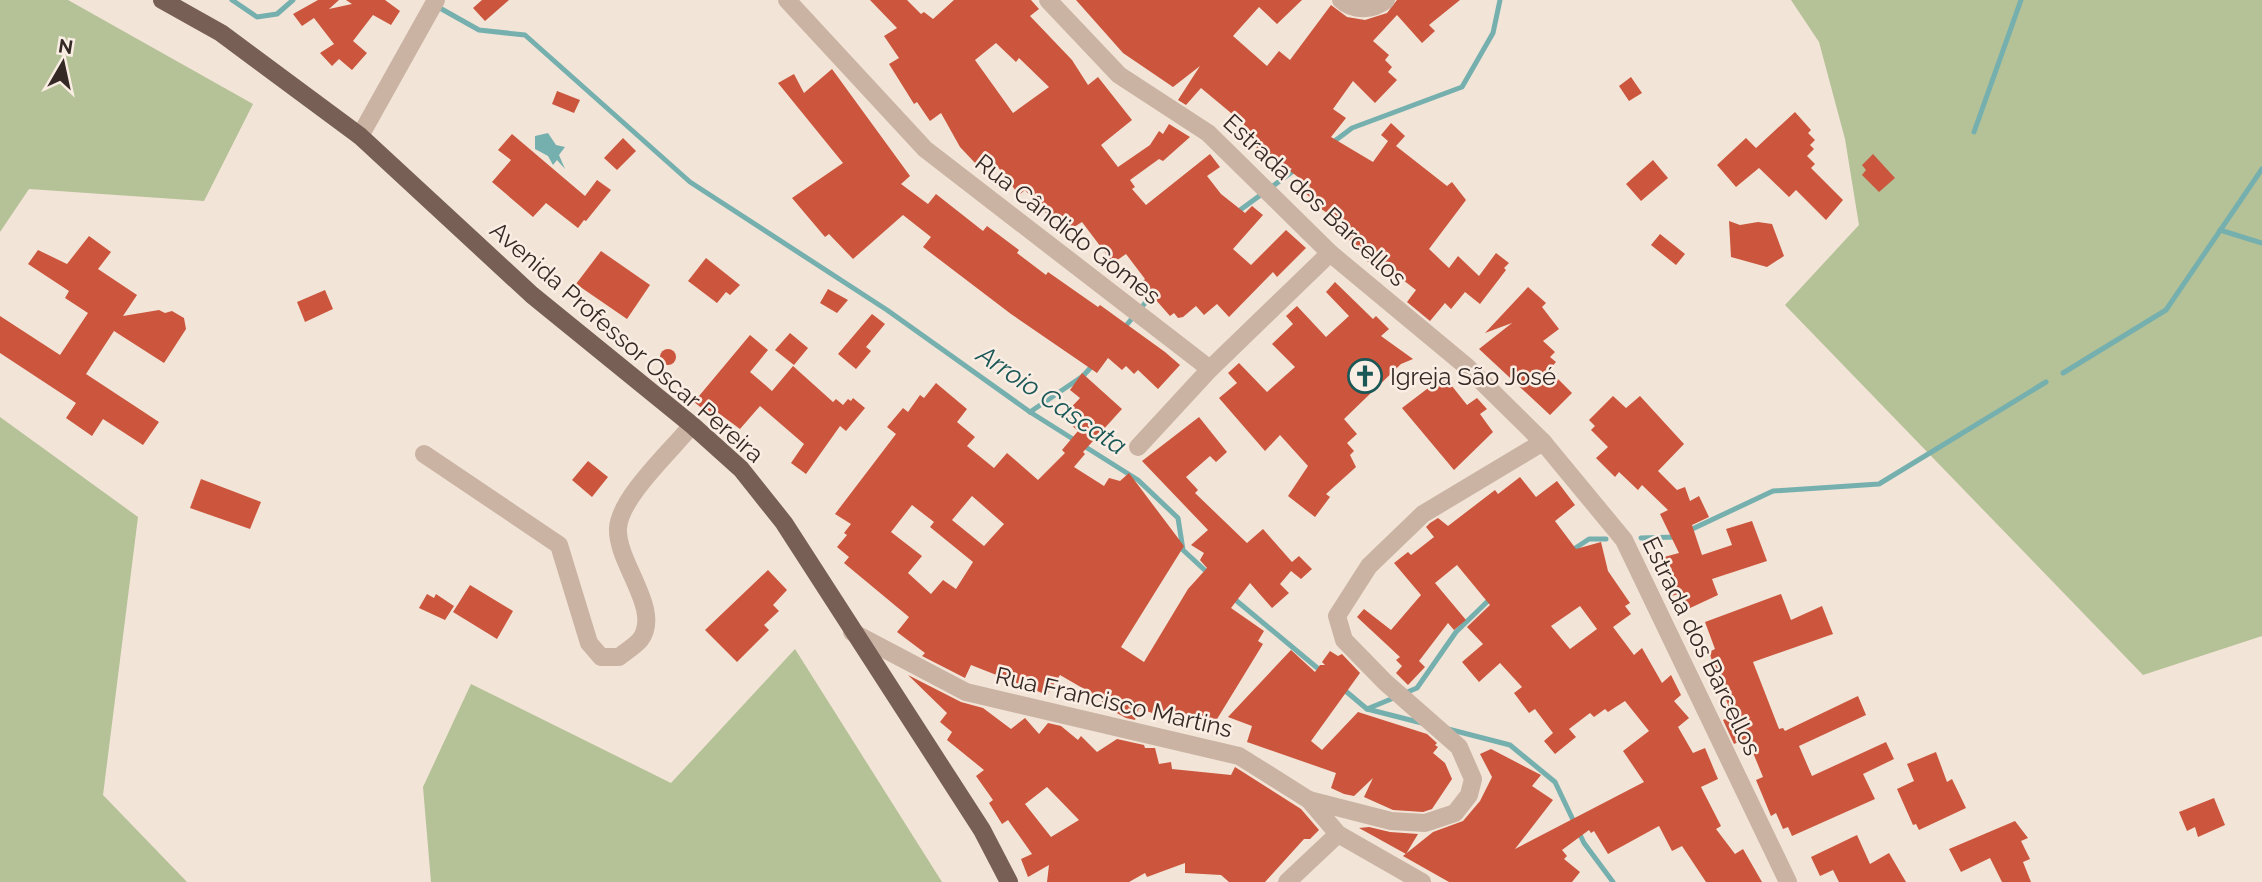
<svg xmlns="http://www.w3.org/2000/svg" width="2262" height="882" font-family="Raleway,sans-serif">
<rect width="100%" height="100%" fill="#f2e4d7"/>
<g fill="#b5c197">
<path d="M0,0h68l185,104 -49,97 -175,-12 -29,43z"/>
<path d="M1791,0h471v636l-119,39 -358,-370 74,-80 -14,-86 -26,-97z"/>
<path d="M0,417l138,100 -35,278 84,87h-187z"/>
<path d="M795,649l147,233h-511l-8,-95 48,-103 200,99z"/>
</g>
<path fill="#75b0af" d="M548,133l8,12 9,2 -6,8 6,14 -8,-9 -4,5 -5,-9 -13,-7v-13z"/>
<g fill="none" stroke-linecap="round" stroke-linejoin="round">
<g stroke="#75b0af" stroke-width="5">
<path d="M232,0l25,17 20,-3 16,-14"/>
<path d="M438,7l41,23 46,5 165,147 197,128 143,102 108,68 40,38 5,32 27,25"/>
<path d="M1974,132l47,-132"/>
<path d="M1332,143l20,-15 110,-41 31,-54 7,-33"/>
<path d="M1236,213l60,-44"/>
<path d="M2220,230l42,13"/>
<path d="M1124,328l32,-38"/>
<path d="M2063,373l103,-63 96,-141"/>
<path d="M1030,412l53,-36 10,-11"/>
<path d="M1688,531l85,-40 106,-7 167,-102"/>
<path d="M1641,538l35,-1"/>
<path d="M1571,551l18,-12h17"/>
<path d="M1232,597l89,74"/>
<path d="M1342,688l25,21 29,-12"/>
<path d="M1405,693l12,-5 39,-56 35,-34"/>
<path d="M1367,709l55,14"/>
<path d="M1448,729l62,16 45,37 29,61 29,39"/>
</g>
</g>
<g fill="#cb563d" fill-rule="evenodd">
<path d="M318,0h21l-10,9 23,-5 -6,-4h39l15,11 -9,14 -18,-10 -20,26 14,12 -15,17 -13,-11 -7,7 -12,-13 14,-9 -20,-26 -12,8 -9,-12z"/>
<path d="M482,0h27l-24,21 -12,-13z"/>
<path d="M870,0h37l14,14 3,-2 9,7 21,-19h77l8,9 -9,7 42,44 16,25 10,-8 34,43 -31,25 17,22 32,-22 9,-14 4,3 6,-10 21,13 -27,24 -4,-2 -29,21 5,7 -3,2 14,16 64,-51 10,13 -13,9 14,18 24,19 7,-7 11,9 -30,34 18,16 35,-35 20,18 -29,29 -4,-5 -44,45 -12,-13 -13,11 -8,-9 -13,11 -5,1 -4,-5 -4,3 -29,-33 4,-4 -19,-25 -13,9 -31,-41 -11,7 -12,-15 -4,3 -5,-7 -4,3 -21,-23 -6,5 -30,-40 -13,9 -16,-17 -19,-34 -11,8 -13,-19 -3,2 -25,-40 10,-6 -15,-22 13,-8zM996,43l20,19 3,-4 30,29 -36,26 -38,-53z"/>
<path d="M1076,0h226l-25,24 -18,-17 -26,29 34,30 12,-15 11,9 41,-55 16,12 18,3 22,-7 10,-13h63l-31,25 6,6 -13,12 -25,-28 -24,26 16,14 -4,5 7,7 -4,5 9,8 -22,23 -22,-22 -20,28 13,9 -15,19 42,25 15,-21 -7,-6 10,-12 14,13 -9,10 51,40 5,-4 14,18 -37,49 20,19 9,-12 21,20 17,-23 13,10 -5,5 2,2 -26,34 -15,-12 -14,17 -6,-6 -15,18 -23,-19 9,-12 -31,-24 -4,5 -14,-10 4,-6 -22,-15 6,-9 -40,-26 2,-2 -12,-10 5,-7 -20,-15 2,-2 -36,-20 4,-9 -23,-22 -36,-30 -15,17 -8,-5 22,-34 -27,21 -50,-34z"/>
<path d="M832,69l78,107 -9,8 27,20 8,-10 47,37 4,-5 32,24 -2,3 29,22 2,-3 50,35 2,-2 65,47 15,13 -22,24 -20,-19 -4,4 -8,-8 -4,4 -14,-12 -11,15 -86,-59 -88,-67 8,-10 -28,-22 -50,44 -24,-25 -4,3 -33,-39 51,-35 -65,-80 16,-9 10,19z"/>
<path d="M1631,77l11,16 -13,8 -10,-15z"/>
<path d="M557,91l23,9 -6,13 -22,-9z"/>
<path d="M1795,112l16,18 -3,3 7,7 -5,5 4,4 -7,7 8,8 -4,4 32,32 -17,20 -30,-30 -7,7 -30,-29 -23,19 -19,-22 29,-27 10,10z"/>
<path d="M512,134l73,62 12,-16 14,10 -25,31 -2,-1 -6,8 -32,-25 -13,14 -41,-35 19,-22 -13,-10z"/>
<path d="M623,138l13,13 -19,19 -13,-12z"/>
<path d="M1873,154l22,24 -16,14 -17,-17 4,-5 -4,-5z"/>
<path d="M1653,160l15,18 -27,23 -15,-17z"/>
<path d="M1729,221l11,4 18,-3 14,2 12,32 -17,11 -36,-10z"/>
<path d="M1660,234l25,20 -9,11 -25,-20z"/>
<path d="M89,236l22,16 -13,17 39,26 -14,21 36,-6 6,3 7,-2 12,7 2,11 -22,34 -50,-32 -28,43 73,48 -16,23 -40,-26 -11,17 -26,-18 10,-15 -76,-50v-37l60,39 28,-42 -23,-15 4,-7 -41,-27 10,-14 29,14z"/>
<path d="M601,251l49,34 -23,34 -51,-35z"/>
<path d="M706,258l34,27 -10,10 -4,-3 -9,11 -29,-22z"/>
<path d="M1335,282l38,37 3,-3 13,13 -8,7 32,23 -12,5 -57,55 13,15 -10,9 7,8 -4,4 6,12 -30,27 4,3 -15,20 -27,-21 20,-30 -28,-31 -15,16 -46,-53 18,-15 -9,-10 11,-10 28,29 28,-25 -23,-23 21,-20 -7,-8 11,-10 29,31 23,-21 -23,-24z"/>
<path d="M1528,287l18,16 -4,4 17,22 -16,12 12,11 -5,5 6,5 -7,8 23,23 -22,22 -71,-66 33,-26 -27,10z"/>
<path d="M828,289l20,11 -11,13 -17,-10z"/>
<path d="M325,290l8,19 -28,13 -8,-20z"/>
<path d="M872,314l13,10 -19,23 5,4 -15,18 -18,-15z"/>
<path d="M790,333l18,15 -14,17 -19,-15z"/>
<path d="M750,335l18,15 -18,22 22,19 21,-25 40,36 3,-3 7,6 5,-6 3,2 2,-3 12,10 -19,23 -6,-5 -34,48 -15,-11 13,-19 -44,-38 -20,23 -23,-17 -4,5 -19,-15z"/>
<circle cx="668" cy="357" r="8"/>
<path d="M1082,373l40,36 -39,43 2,2 -11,13 30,19 5,-8 11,3 9,-8 55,73 -63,101 23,15 44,-73 19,-21 -7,-8 4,-7 -13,-8 17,-15 -66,-69 57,-44 28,35 -11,10 -6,-6 -24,21 12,13 -3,3 52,50 16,-14 29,33 7,-6 13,13 -11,10 -10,-8 -11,13 9,9 -17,15 -22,-25 -19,25 33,23 -6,10 5,3 -49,80 -25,-7 -3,9 -47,-18 -4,12 -9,-2 -26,-14 3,-4 -43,-25 -13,20 -76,-30 -6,13 -43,-22 3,-3 -28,-21 12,-15 -65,-54 5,-6 -12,-10 10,-12 -3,-2 7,-9 -16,-10 61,-80 -9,-7 16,-19 5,4 12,-17 4,3 12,-15 31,26 -10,13 18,15 -8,9 27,22 13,-15 31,27 27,-27 -3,-3 16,-19 -16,-14 18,-19 -10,-8zM972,496l32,28 -20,22 -32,-26zM912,505l22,17 -4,5 43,35 -17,27 -13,-9 -12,14 -23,-21 14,-17 -31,-24z"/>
<path d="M1444,376l23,29 10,-7 10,11 -7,5 13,18 -39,38 -52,-62z"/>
<path d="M1613,396l13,12 14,-12 44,48 -26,27 19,19 8,-3 5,14 9,-5 10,21 -17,8 10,30 30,-10 -6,-16 26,-8 15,40 -55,18 6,16 -30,14 -6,-16 -14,4 -5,-13 8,-3 -7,-24 15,-4 -19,-39 8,-4 -26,-25 -4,5 -19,-18 -4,5 -19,-19 12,-11 -17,-17 4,-4 -6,-6z"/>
<path d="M588,461l20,16 -16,20 -20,-17z"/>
<path d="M1520,477l16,20 21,-16 18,24 -20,16 21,28 25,-7 7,29 22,32 -5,3 6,8 -18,13 21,28 8,-7 20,35 9,-8 10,20 -7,6 15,17 -11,9 15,26 12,-5 13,31 -17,8 20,39 -5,3 19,25 8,-5 19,33h-56l-24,-36 -10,5 -13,-25 -51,28 -14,-23 -3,2 -2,-3 -27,20 5,6 -3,3 16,13 -8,10h-123l-46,-26 30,-24 30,-11 17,-20 12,-24 -12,-23 11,-5 50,26 -9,11 21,14 -38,49 129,-67 -21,-31 26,-20 -24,-30 -17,11 -3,-3 -11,8 -4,-4 -21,16 7,8 -21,17 -11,-13 9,-8 -18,-24 -6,4 -15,-20 8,-6 -22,-24 -21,19 -17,-20 21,-18 -16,-17 23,-22 -33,-40 -22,18 31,37 -12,10 -6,-7 -29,38 6,6 -17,18 -12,-12 6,-7 -6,-6 4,-3 -43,-40 7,-8 27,21 30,-35 -27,-32 14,-11 3,3 23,-18 -8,-10 4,-4 8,-5 10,8 47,-36 3,4zM1580,606l17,23 -27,20 -19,-23z"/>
<path d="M201,479l60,23 -11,27 -60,-21z"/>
<path d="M768,570l19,20 -14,15 6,6 -15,14 5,5 -32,32 -32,-32z"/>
<path d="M470,585l43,26 -16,28 -44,-27z"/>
<path d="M427,594l7,4 2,-4 18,12 -9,14 -26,-12z"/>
<path d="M1781,594l10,26 31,-14 11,28 -80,28 26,67 4,-1 2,3 73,-35 8,19 -67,31 13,30 74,-34 8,17 -31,15 12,25 -83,37 -4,-9 -5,2 -7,-16 -5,3 -15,-36 7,-3 -16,-39 -13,6 -11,-24 9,-4 -23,-64 6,-3 -10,-27z"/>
<path d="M1291,650l24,22 5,-7h5l-3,-3 8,-11 8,5 4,-2 18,19 -49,68 11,9 36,-38 69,22 10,9 -2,2 3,2 -5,6 12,10 7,16 -20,30 -9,3 -30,-2 -29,-13 9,-19 -19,18 -10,-2 -13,-6 5,-15 -89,-31 5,-16 -24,-9z"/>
<path d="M908,675l53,27 22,6 28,21 14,-11 14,16 9,-11 13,3 17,14 3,-4 16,16 20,-13 27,6 1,3h10l4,16 12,-2 1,7 59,6 4,-8 66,42 18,21 -9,9h-6l-39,43h-36l-8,-7 -36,-2v-10l-38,14 -2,-4 -16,9h-82l2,-17 -21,12 -7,-18 11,-5 -24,-34 -6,4 -13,-21 4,-3 -17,-24 8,-6 -37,-30 5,-8 -12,-10 7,-9zM1047,787l32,33 -28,17 -26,-33z"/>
<path d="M1936,752l11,30 5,-3 14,29 -47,22 -3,-6 -3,1 -16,-36 17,-8 -7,-17z"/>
<path d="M2214,798l11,27 -27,12 -3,-10 -8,4 -8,-19z"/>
<path d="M2015,821l13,17 -7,3 9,18 -7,3 8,20h-29l-12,-24 -29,14 -12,-23z"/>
<path d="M1369,827l21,5 28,2 -12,20 -47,-26z"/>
<path d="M1857,835l13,29 19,-11 17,29h-67l-6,-12 -13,6 -9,-19z"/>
</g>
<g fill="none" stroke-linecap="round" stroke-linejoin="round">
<g stroke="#cab3a3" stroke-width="18">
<path d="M787,0l138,149 285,220"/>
<path d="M1048,0l71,75 89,58 122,120 136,113 77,76 81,98 164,342"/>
<path d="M1341,0c13,12 32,10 45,0"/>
<path d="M360,136l76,-136"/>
<path d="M1138,447l72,-78 120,-116"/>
<path d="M424,454l135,91 30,98 12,14h18c6,-5 16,-11 21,-17 23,-30 -24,-77 -22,-112 2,-31 54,-78 74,-103"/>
<path d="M852,632l114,60 273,64 70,44 29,34 84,48"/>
<path d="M1309,800l82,21 34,2 30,-10 14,-18 4,-16 -14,-32 -74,-65 -41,-42 -7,-24 32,-50 54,-52 120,-72"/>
<path d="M1287,882l51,-48"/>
</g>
<path stroke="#775f56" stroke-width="18" d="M162,0l59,33 139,103 172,159 160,130 49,44 43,54 198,307 27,52"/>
</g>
<defs>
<g id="church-ring" transform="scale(1.75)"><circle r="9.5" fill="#faeee4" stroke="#1a5757" stroke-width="1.5"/><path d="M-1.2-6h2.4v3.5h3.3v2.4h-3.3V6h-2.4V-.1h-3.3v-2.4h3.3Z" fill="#1a5757"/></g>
</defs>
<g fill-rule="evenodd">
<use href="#church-ring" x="1365" y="376"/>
</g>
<g text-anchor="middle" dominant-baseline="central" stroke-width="5" stroke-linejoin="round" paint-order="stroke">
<g font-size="24" fill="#352925" stroke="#faeee4">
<text transform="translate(1315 200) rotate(43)">Estrada dos Barcellos</text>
<text transform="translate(1068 229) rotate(38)">Rua Cândido Gomes</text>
<text transform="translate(627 342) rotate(41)">Avenida Professor Oscar Pereira</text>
<text transform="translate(1702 646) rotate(64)">Estrada dos Barcellos</text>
<text transform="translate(1114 702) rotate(13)">Rua Francisco Martins</text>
</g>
<g font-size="24" fill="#352925" stroke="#faeee4" text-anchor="start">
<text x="1390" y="376">Igreja São José</text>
</g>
<g font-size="26" font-style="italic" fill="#1a5757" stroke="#faeee4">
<text transform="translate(1052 400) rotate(34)">Arroio Cascata</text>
</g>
</g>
<g transform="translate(63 63) rotate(9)" stroke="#faeee4" stroke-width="5" paint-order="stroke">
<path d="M0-5L12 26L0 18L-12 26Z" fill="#352925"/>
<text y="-10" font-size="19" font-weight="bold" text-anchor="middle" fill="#352925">N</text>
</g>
</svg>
